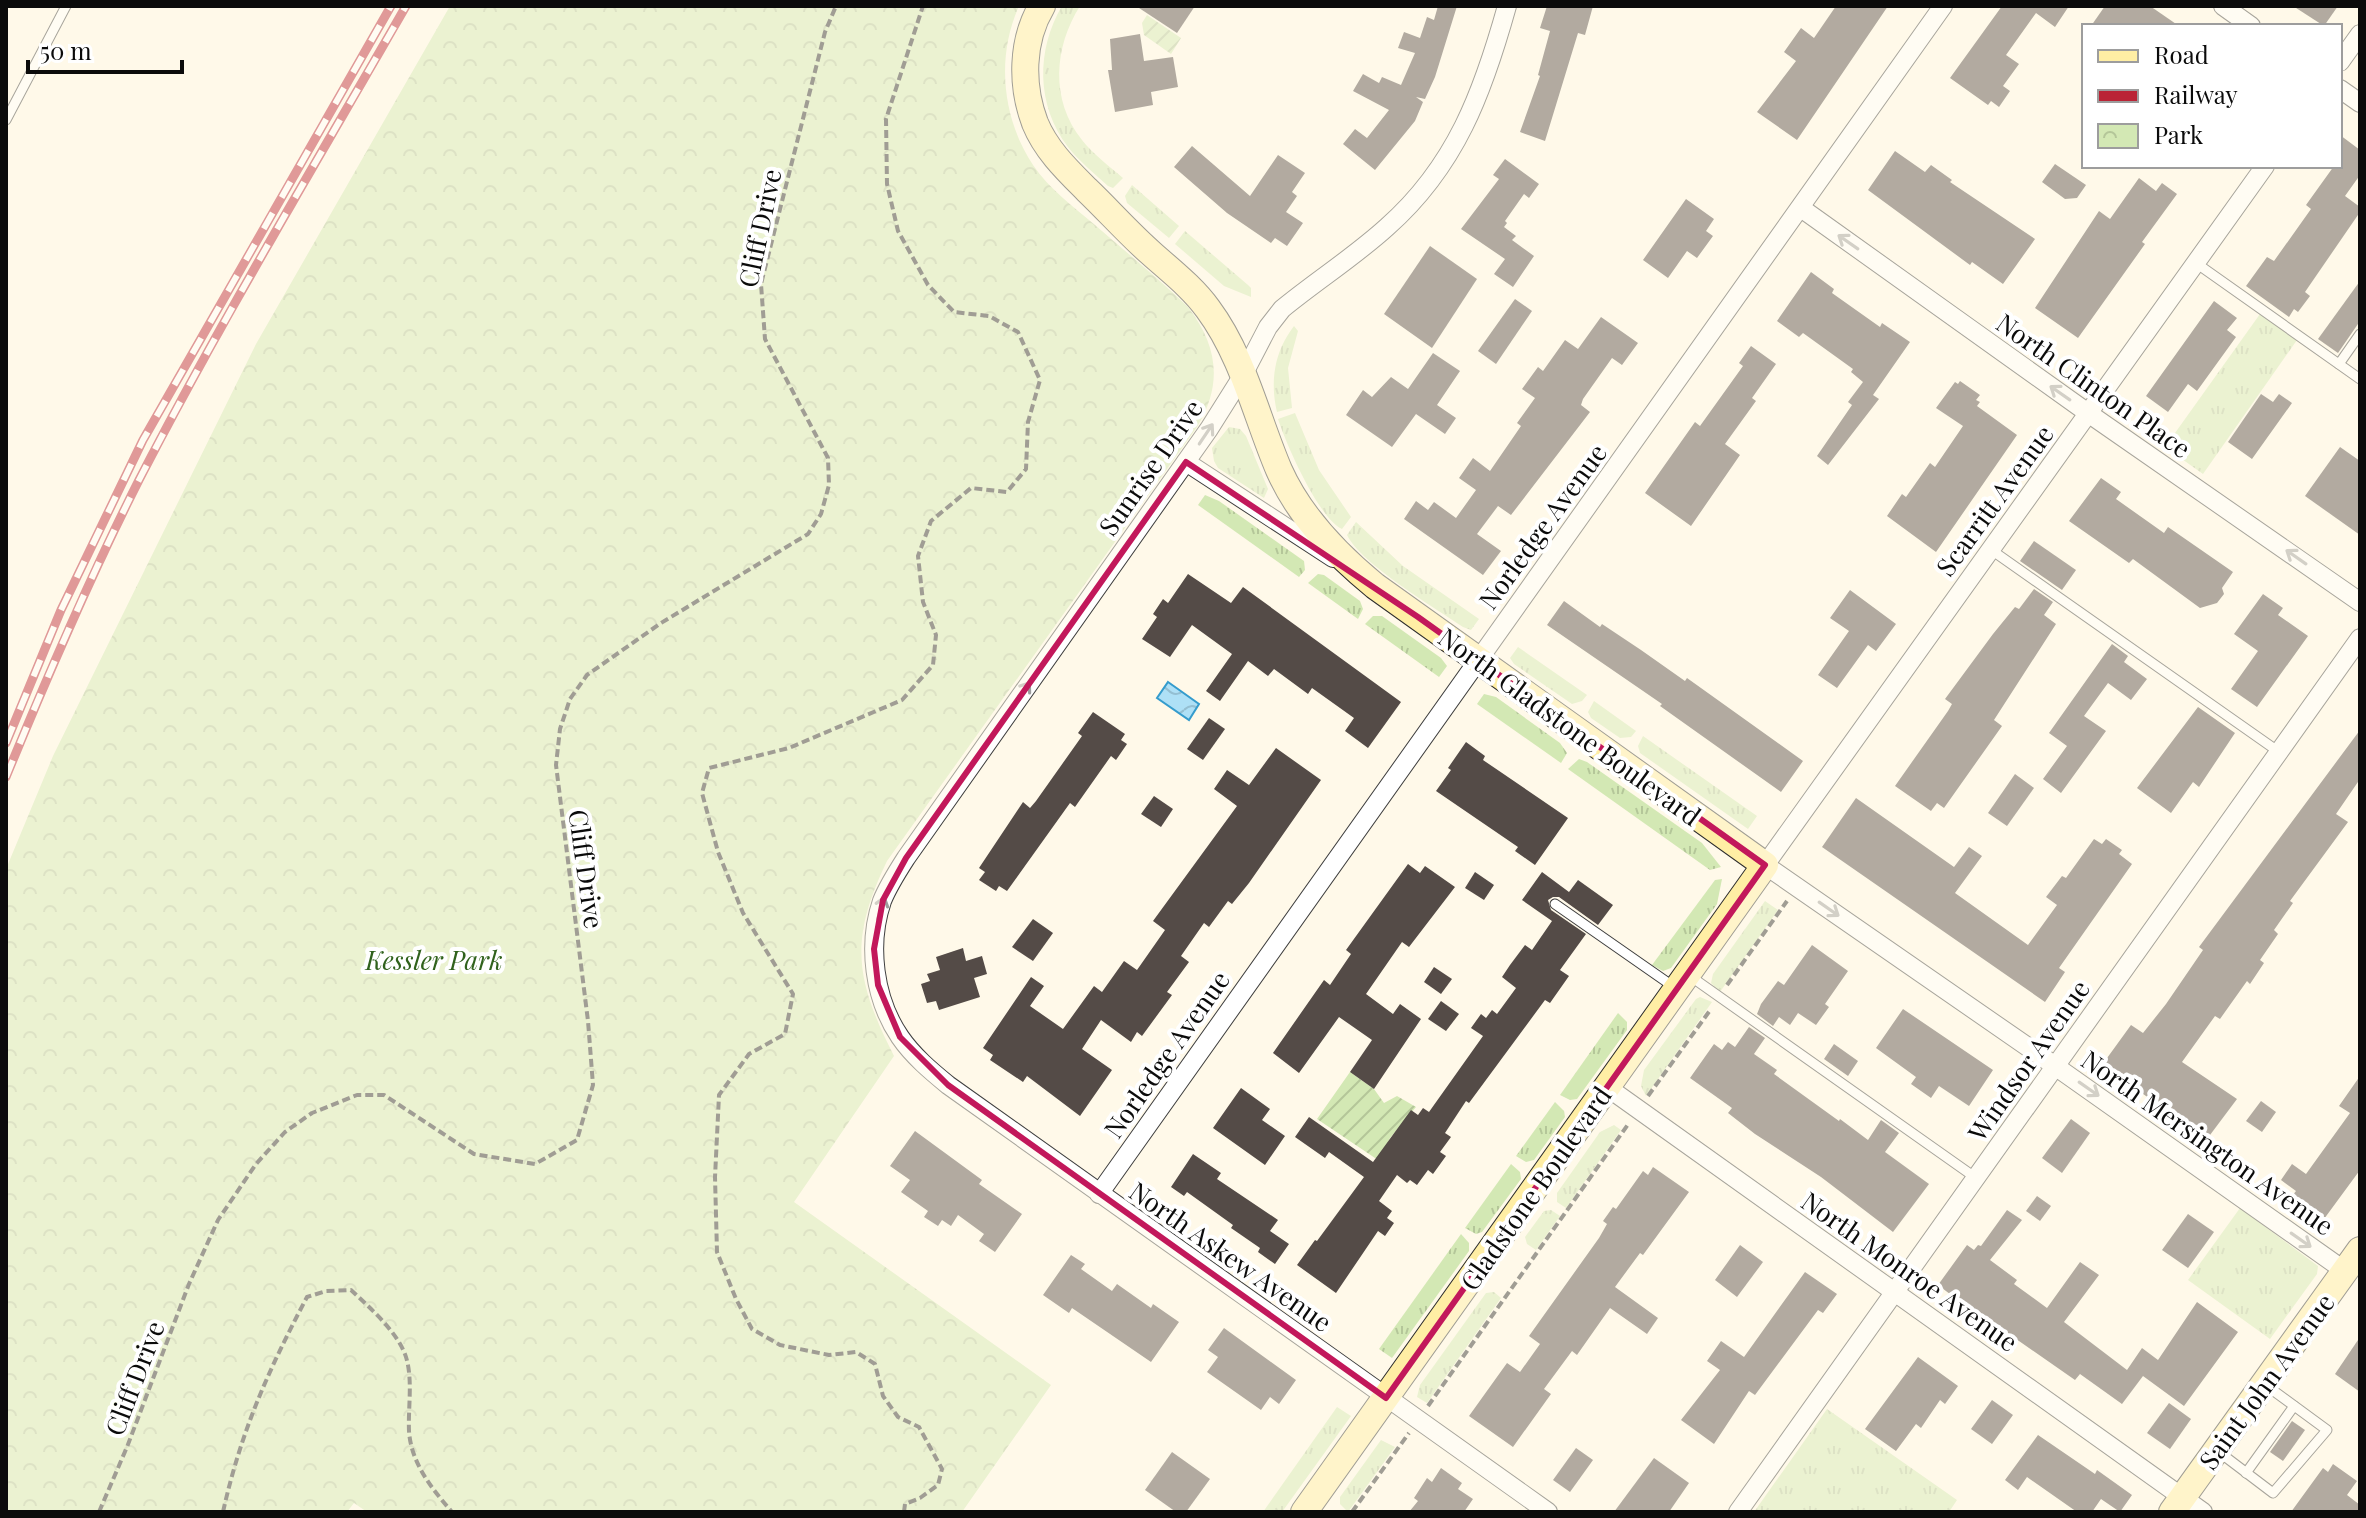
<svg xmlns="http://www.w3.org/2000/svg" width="2366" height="1518" font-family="'Playfair Display',serif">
<defs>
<pattern id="grass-tufts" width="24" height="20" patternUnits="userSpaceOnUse" patternTransform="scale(2)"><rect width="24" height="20" fill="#d3e8b4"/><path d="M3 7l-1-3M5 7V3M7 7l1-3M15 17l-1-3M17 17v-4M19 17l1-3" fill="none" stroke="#b4c699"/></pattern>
<pattern id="park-crowns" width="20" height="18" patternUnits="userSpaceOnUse" patternTransform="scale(2)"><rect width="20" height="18" fill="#d3e8b4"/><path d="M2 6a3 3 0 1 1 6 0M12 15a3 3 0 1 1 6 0" fill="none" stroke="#b4c699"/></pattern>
<pattern id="garden-furrows" width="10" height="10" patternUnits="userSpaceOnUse" patternTransform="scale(2)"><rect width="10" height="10" fill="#d3e8b4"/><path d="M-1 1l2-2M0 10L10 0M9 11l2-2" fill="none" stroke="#b4c699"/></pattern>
<pattern id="water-waves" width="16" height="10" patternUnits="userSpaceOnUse" patternTransform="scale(2)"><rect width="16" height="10" fill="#aee0f6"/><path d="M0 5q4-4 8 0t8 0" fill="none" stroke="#94bfd2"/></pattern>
</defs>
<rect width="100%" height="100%" fill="#fff9e9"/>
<g fill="url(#grass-tufts)">
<path d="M1062,6h18c-26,41 -30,94 2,134 11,14 27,26 41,38l-10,10 -5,-2c-14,-13 -29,-25 -40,-39 -32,-42 -32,-97 -6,-141z"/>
<path d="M1132,185l47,41 -10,12 -42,-35 -2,-7z"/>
<path d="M1185,231l63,54 3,3v9l-27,-11 -49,-42z"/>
<path d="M2260,314l37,26 -94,134 -38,-27z"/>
<path d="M1294,326l4,5 -10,37 4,40 -15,4c-7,-31 -3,-60 17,-86z"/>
<path d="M1295,413l24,57 32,47 -9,12c-23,-10 -56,-85 -64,-110z"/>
<path d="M1229,427l11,2 6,7 22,53 -4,9 -46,-30 -4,-7 -2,-13z"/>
<path d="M1205,495l14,6 85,60 1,9 -6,7 -101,-72z"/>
<path d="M1356,522l47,44 76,53 -8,11 -8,-3c-29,-20 -102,-63 -116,-92z"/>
<path d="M1318,574l6,1 36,26 3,8 -5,10 -50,-36z"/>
<path d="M1373,616h9l59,42 6,8 -8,11 -74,-53z"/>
<path d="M1518,647l69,48 -5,6 -10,3 -58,-40 -4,-6z"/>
<path d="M1484,694l12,3 64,46 7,10 -6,10 -84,-59z"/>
<path d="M1594,701l42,30 -5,6 -11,1 -29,-20 -3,-6z"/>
<path d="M1643,736l114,80 -9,13 -108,-76 -2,-7z"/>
<path d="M1579,759l8,3 115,81 19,24 -11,3 -142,-101z"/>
<path d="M1722,879l-5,25 -46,64 -8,3 -11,-6 63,-85z"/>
<path d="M1765,901l13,9 -58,82 -9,-9 2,-9z"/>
<path d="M1700,997l12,5 -66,94 -5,-10 3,-16 52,-71z"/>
<path d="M1618,1013l9,9v8l-50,69 -7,1 -10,-5z"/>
<path d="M1555,1102l9,9 1,6 -31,43 -8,2 -10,-6z"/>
<path d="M1614,1125l7,5 -55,78 -9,-6v-9l43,-61z"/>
<path d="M1511,1164l9,8 1,7 -39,53 -6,2 -11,-6z"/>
<path d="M2240,1208l78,58 -1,8 -47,65 -82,-59z"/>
<path d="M1551,1210l9,6 -24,34 -9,-6 -2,-7 19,-26z"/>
<path d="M1461,1234l8,9v8l-77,107 -13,-9z"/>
<path d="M1494,1292l7,6 -74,105 -10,-6 3,-12 66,-92z"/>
<path d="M1337,1407l14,9 -69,96h-19z"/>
<path d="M1827,1409l130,91 -8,12h-195z"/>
<path d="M1381,1440l14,7 -47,65 -8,-8v-7z"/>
</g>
<path fill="url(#park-crowns)" d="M450,6h569c-23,51 -17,112 14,159 16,24 41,42 62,60 31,27 63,53 93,82 30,39 35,77 9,120l-310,434c-38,79 -32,118 7,195l-100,146 257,183 -89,127h-595l-13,-9 -7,9h-341v-643l47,-113 203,-412z"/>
<g fill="url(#garden-furrows)">
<path d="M1147,15l34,23 -10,16 -27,-19 -2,-12z"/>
<path d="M1350,1072l24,17 10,14 13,-7 19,11 -26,31 -9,20h-6l-58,-39z"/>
</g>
<path fill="url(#water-waves)" stroke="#359ccd" stroke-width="2" d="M1168,682l31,22 -10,16 -32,-22z"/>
<g fill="#544b47">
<path d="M1136,6h59l-18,27z"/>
<path d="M1438,6h19l-22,71 -10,22 -9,-2 7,5 -8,19 -40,49 -32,-26 12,-15 12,9 22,-28 -36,-19 10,-17 16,9 3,-6 19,8 14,-32 -17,-5 6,-16 16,6 7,-21 7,3z"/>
<path d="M1547,6h46l-8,29 -7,-2 -33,108 -25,-9 20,-56 -2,-1 12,-44 -10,-3z"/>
<path d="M1836,6h52l-91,134 -40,-28 39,-51 -12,-9 17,-24 13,10z"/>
<path d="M2002,6h67l-14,21 -19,-14 -30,42 13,9 -16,22 7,5 -11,16 -8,-6 -3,4 -38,-27z"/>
<path d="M2105,6h45l29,20h-88z"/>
<path d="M2293,6h45l-14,20z"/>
<path d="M1140,34l4,27 29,-4 5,30 -27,5 2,13 -38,7 -7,-42h4l-2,-31z"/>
<path d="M2340,135l20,15v25l-15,21 15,11v5l-55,80 5,4 -12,16 -4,-3 -5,8 -43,-31 21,-29 7,4 37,-52 -5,-4 28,-39h6z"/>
<path d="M1192,146l58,50 28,-41 27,18 -13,19 5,4 -11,16 17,11 -16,23 -12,-8 -4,5 -44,-30 -53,-46z"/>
<path d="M1895,151l30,21 6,-7 21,15 -2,2 85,57 -32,45 -31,-22 -2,3 -102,-75z"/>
<path d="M1505,159l34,25 -10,14 -5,-4 -19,27 2,2 -3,4 12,9 -4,4 22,16 -21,31 -19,-13 11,-15 -44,-30 38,-50 -6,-4z"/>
<path d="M2055,164l31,21 -9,13 -12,1 -23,-17z"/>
<path d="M2139,178l17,13 6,-8 15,11 -35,48 3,2 -67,94 -43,-30 64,-97 11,8z"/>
<path d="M1686,199l28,20 -8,12 7,5 -16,22 -10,-7 -19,27 -25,-18z"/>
<path d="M1430,246l47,33 -45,69 -48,-34z"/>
<path d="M1811,272l23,17 -2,4 48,34 2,-4 28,19 -37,53 6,4 -51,66 -11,-9 35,-51 -4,-3 15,-20 -12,-10 2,-3 -50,-36 -4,4 -22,-16z"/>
<path d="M2360,281v40l-22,32 -20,-14z"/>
<path d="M1515,299l17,12 -36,53 -18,-13z"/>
<path d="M2214,301l23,17 -10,12 9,7 -39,54 -9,-7 -20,28 -22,-16z"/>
<path d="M1601,317l37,26 -16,22 -10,-7 -29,41 -2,6 9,7 -79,103 -13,-9 -21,28 24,17 -18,24 -79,-56 12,-18 12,9 6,-8 22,16 20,-28 -17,-12 14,-20 17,13 31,-45 -4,-3 18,-25 -13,-9 16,-22 5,4 22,-31 13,9z"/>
<path d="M1751,346l25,18 -24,34 4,3 -31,43 15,11 -49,71 -46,-33 50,-71 5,4 43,-60 -4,-3z"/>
<path d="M1433,353l27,18 -23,34 19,13 -11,16 -29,-20 -24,33 -46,-32 17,-25 9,7 19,-20 17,12z"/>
<path d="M1960,381l20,14 -4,5 4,2 -3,4 40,29 -81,117 -49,-36 15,-22 4,3 24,-34 5,4 28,-41 -27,-18 19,-26 3,2z"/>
<path d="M2261,394l12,8 6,-8 13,9 -40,56 -24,-17z"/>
<path d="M2340,447l20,14v74l-55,-39z"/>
<path d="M2101,478l20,14 -5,7 48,34 4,-6 65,45 -11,16 2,6 -7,9 -17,5 -67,-49 -4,4 -60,-42z"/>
<path d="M2034,541l42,29 -14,20 -42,-29z"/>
<path d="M1188,574l43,29 12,-16 158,115 -33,46 -23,-17 9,-13 -42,-30 -4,6 -34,-25 -6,7 -20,-15 -28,40 -14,-10 26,-37 -40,-29 -22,32 -28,-18 15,-22 -4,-3 10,-15 5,4z"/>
<path d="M2034,589l19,13 -9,13 12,9 -62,96 8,6 -58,82 -7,-5 -6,8 -36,-25 53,-75 4,-7 -7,-5 48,-65 22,-27 4,2z"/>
<path d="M1850,590l46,34 -20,27 -8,-6 -31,43 -19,-13 31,-44 -19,-13z"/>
<path d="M2263,594l20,14 -5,7 30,21 -51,71 -26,-18 27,-38 -24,-17z"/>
<path d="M1564,601l36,26 2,-3 39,26 44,31 2,-3 116,83 -22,31 -121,-86 2,-2 -115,-79z"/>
<path d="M2112,644l16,12 -4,6 23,17 -16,21 -23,-17 -24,33 22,15 -45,62 -18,-14 24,-33 -18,-13z"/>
<path d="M2198,707l37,26 -36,54 -6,-5 -22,31 -34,-25z"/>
<path d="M1093,712l32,22 -4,6 6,4 -11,16 -5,-4 -36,51 -5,-4 -63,88 -8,-5 -3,5 -17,-11 6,-8 -6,-4 44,-66 7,6 6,-7 46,-65 -4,-3z"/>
<path d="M1209,718l16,11 -22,31 -16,-11z"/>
<path d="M2360,730v49l-24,35 12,8 -58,79 3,2 -19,27 4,4 -18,26 4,3 -14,21 -3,-3 -27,38 -5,-3 -33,46 55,37 -30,40 -105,-74 29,-40 12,8 23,-29 37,-54 -4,-3z"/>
<path d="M1466,742l19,14 -2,4 85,58 -33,47 -20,-14 3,-4 -82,-56 15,-21 -3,-2z"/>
<path d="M1276,748l45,32 -72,103 -17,21 -4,-3 -19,26 -5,-4 -23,33 8,6 -22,30 5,3 -30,41 -5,-4 -6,10 -30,-22 -19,29 30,21 -32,46 -53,-40 -4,6 -33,-22 3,-5 -10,-7 48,-71 13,9 -14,20 33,23 31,-43 8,6 22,-31 13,9 28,-40 -12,-9 84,-115 -23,-17 13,-19 22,15z"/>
<path d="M2015,774l19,14 -27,38 -19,-13z"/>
<path d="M1154,796l19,13 -12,18 -20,-13z"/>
<path d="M1856,798l98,69 15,-20 13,9 -27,37 73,52 29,-40 -11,-8 16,-21 4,2 28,-39 8,5 4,-5 16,11 -3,4 13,10 -73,104 6,4 -20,30 -223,-155z"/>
<path d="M1408,864l12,9 5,-7 30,21 -46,60 -7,-5 -36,52 27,20 7,-10 21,15 -47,70 -24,-17 22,-32 -33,-23 -40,56 -26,-20 51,-73 6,5 21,-31 -5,-4z"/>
<path d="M1475,872l19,13 -10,15 -19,-12z"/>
<path d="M1542,872l27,20 9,-12 35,25 -15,20 -39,-28h-6l-5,3 3,10 35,24 -26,36 9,6 -19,27 -5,-3 -76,103 -3,-2 -21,32 6,4 -11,15 6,4 -13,18 -5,-4 -11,15 -7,-5 -3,3 -10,-8 -18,26 13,10 -5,7 7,5 -9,13 -7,-5 -42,62 -39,-28 18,-25 2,1 47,-64 -35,-25 -4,6 -30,-21 14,-20 64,45 38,-52 7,5 5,-7 6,4 54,-76 -12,-8 10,-14 5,4 6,-8 5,4 19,-26 -14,-11 8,-12 15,-20 7,5 20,-29 -30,-21z"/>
<path d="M1033,919l20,14 -20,28 -21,-14z"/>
<path d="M1812,945l36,26 -23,33 4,3 -13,18 -18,-12 -8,12 -11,-8 -6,9 -16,-12 4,-10 17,-23 6,4z"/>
<path d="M963,948l3,13 16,-5 5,18 -13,4 6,19 -41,13 -3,-9 -9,2 -6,-19 9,-3 -3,-7 13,-4 -4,-13z"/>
<path d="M1434,967l18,12 -11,15 -17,-12z"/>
<path d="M1441,1001l18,13 -13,17 -18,-12z"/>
<path d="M1903,1009l90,61 -24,36 -30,-20 -8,12 -20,-14 5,-7 -40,-29z"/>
<path d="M1749,1027l16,11 -11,16 23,16 -3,4 65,47 1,-2 28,21 13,-20 18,13 -14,19 44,32 -36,48 -72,-55 -66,-43 -27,-21 4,-5 -42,-30 24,-34 8,6 6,-8 7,5z"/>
<path d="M1834,1044l24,17 -10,15 -24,-17z"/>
<path d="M2360,1076v94l-36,49 -32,-23 4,-5 -15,-11 11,-16 14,10 44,-61 -11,-7z"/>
<path d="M1241,1088l29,21 -8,11 23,16 -20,29 -52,-37z"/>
<path d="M2261,1101l15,11 -14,20 -16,-11z"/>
<path d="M2071,1119l19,14 -28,40 -20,-15z"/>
<path d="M915,1131l67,49 -3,4 43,30 -27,38 -16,-11 5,-7 -26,-19 -7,11 -9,-6 -4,6 -14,-9 4,-6 -27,-19 9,-12 -20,-14z"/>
<path d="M1193,1154l28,19 -4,6 61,41 -8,11 19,13 -14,20 -17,-12 2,-4 -29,-20 2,-3 -46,-33 -3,4 -13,-9z"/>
<path d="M1653,1167l36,25 -46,63 -3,-2 -25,34 43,31 -11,16 -37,-26 -33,47 -5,-4 -28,38 7,5 -38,53 -44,-31 38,-53 13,9 20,-28 -11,-8 70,-98 8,-14 -4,-3 10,-14 3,2 27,-38 5,4z"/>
<path d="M2037,1196l14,10 -11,15 -14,-10z"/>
<path d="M2007,1210l15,10 -32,40 27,20 -3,4 33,24 33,-46 19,13 -35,47 63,48 15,-22 16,12 39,-58 41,30 -54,74 -41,-30 -21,28 -42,-30 -5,6 -86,-60 -2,2 -49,-37 29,-40 7,5 4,-5 3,1z"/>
<path d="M2188,1214l26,18 -26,36 -26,-18z"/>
<path d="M1740,1245l23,17 -26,35 -22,-17z"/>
<path d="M1071,1255l14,9 -4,5 31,22 5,-7 34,24 2,-4 26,18 -28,40 -79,-54 -3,5 -26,-18z"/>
<path d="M1805,1272l32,22 -14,19 -5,-3 -63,85 -6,-4 -35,53 -33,-24 39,-50 -13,-9 14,-20 23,16z"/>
<path d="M1224,1328l72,52 -17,24 -9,-7 -9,13 -54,-38 11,-15 -10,-7z"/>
<path d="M2360,1337v55l-25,-18z"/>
<path d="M1918,1357l40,29 -13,18 -5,-4 -19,28 -5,-4 -20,27 -31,-22z"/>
<path d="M1992,1400l21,15 -21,29 -21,-15z"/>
<path d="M2169,1403l22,16 -21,30 -23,-16z"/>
<path d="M2292,1421l13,9 -22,31 -13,-9z"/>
<path d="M2038,1435l57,39 2,-4 35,25 -12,17 -19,-13 -9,13h-15l-50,-35 -9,13 -13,-10z"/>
<path d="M1576,1448l17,12 -23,32 -17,-12z"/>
<path d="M1172,1452l38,27 -24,33h-10l-31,-22z"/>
<path d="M1654,1458l35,25 -20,29h-55z"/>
<path d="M2333,1464l24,17 -10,14 13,10v7h-69l32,-44 5,4z"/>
<path d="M1441,1468l21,15 -4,6 15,10 -9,13h-55l9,-11 -4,-3 13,-20 5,4z"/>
</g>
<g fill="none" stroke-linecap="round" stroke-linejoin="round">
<g stroke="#3e3e3e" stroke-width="11">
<g id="lane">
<path d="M6,120l60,-114"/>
<path d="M2196,263l164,116"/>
<path d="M2339,364l21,-30"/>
<path d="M1990,549l289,203"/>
<path d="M1555,904l119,83"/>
<path d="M1690,976l286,202"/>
<path d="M2219,1452l54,41 54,-63 -60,-44"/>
<path d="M2246,1473l48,-67"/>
</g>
</g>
<g stroke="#3e3e3e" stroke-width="20">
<g id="street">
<path d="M1507,6c-24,86 -51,160 -120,221 -33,30 -71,54 -105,82l-14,18 -25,48 -34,54 -303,429c-9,14 -18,28 -24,43 -15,44 -8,98 18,136 13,19 31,34 48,48l600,427"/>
<path d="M2223,6l28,20"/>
<path d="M2340,62l20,-28"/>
<path d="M2340,89l20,14"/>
<path d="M2265,166l-500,699 273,189 307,217"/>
<path d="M1801,208l287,205 272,189"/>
<path d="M1186,462l147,96"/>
<path d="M1607,1087l596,425"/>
<path d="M1099,1194l844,-1188"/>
<path d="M1738,1512l622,-874"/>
</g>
</g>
<g stroke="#2d2d2d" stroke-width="28">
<g id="secondary">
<path d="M1042,6c-21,35 -21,80 -7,117 11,27 32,47 52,67 22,21 42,44 65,64 19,17 41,34 56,55 35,47 48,107 71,161 21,47 57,84 96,116l390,279 -461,647"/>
<path d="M2172,1512l188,-262"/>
</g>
</g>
<g stroke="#2d2d2d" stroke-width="4" stroke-dasharray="8 4" stroke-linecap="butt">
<path d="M1727,985l60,-84"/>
<path d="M1648,1096l63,-87"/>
<path d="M1428,1406l201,-283"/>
<path d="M99,1512l28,-65 62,-163 29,-64 38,-56 29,-32 27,-19 45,-18h27l90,59 61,10 42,-24 16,-55 -5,-64 -32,-256 4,-36 10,-30 17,-24 74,-52 147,-89 13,-20 8,-29 -1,-27 -63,-119 -4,-55 64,-252 11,-26"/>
<path d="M223,1512c18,-81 45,-141 84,-215l19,-6 25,-1c18,17 47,42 55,67 7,23 2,50 3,74 2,32 23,58 43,81"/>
<path d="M904,1512l1,-8 15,-6 18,-13 4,-16 -23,-42 -21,-10 -15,-21 -8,-32 -19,-12 -27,3 -49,-10 -28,-16 -16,-30 -19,-47 -2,-75 4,-82 30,-41 36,-20 8,-40 -50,-81 -25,-61 -16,-59 7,-25 80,-20 113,-48 31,-35 3,-30 -13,-33 -5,-46 13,-35 40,-33 36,4 19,-23 2,-47 12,-42 -22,-48 -29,-16 -35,-4 -26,-27 -30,-54 -11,-47 -1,-65 37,-113"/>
<path d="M1352,1512l57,-79"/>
</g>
<use href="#lane" stroke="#fff" stroke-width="9"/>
<use href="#street" stroke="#fff" stroke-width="18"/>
<use href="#secondary" stroke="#ffeea4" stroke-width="26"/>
<g stroke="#ba2436" stroke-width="9">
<g id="rail">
<path d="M6,743l55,-133 82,-170 248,-434"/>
<path d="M6,777c41,-100 84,-200 133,-297 83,-161 177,-317 267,-474"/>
</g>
</g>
<use href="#rail" stroke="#fff" stroke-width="6" stroke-dasharray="18" stroke-linecap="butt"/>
</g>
<defs><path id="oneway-shaft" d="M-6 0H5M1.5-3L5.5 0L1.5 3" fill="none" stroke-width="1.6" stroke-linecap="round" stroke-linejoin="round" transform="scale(2)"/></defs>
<g stroke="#9d9d9d">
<use href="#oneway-shaft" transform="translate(1848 242) rotate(-145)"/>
<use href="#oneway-shaft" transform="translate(2060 393) rotate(-145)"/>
<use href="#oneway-shaft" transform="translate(1206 434) rotate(-56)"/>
<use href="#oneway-shaft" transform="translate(2296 557) rotate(-145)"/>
<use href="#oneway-shaft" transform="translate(1023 692) rotate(-55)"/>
<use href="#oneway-shaft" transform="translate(881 908) rotate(-73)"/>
<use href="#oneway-shaft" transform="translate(1829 909) rotate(35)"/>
<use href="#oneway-shaft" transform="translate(2089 1089) rotate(35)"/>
<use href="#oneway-shaft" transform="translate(2301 1240) rotate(35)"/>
</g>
<path d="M0 0H2366V1518H0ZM1186,462l232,155 347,248 -379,533 -438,-313 -48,-48 -22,-52 -4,-36 9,-49 23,-42z" fill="#fff9e9" fill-opacity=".55" fill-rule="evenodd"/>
<path fill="none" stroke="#c2185b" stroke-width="6" stroke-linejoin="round" d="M1186,462l232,155 347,248 -379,533 -438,-313 -48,-48 -22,-52 -4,-36 9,-49 23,-42z"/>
<g text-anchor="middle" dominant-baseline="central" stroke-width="8" stroke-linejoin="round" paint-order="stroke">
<g font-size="26" fill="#0b0b0b" stroke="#fff">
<text transform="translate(759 228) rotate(-78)">Cliff Drive</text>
<text transform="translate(2094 385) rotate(35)">North Clinton Place</text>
<text transform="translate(1150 467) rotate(-55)">Sunrise Drive</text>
<text transform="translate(1994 500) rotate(-54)">Scarritt Avenue</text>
<text transform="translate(1542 526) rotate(-54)">Norledge Avenue</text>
<text transform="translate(1570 726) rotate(36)">North Gladstone Boulevard</text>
<text transform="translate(587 869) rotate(82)">Cliff Drive</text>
<text transform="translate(1166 1054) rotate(-55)">Norledge Avenue</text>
<text transform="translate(2028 1060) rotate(-55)">Windsor Avenue</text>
<text transform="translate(2208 1142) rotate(35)">North Mersington Avenue</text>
<text transform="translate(1535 1188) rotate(-55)">Gladstone Boulevard</text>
<text transform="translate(1231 1256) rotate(35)">North Askew Avenue</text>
<text transform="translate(1910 1271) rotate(35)">North Monroe Avenue</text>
<text transform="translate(134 1378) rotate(-69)">Cliff Drive</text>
<text transform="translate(2266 1381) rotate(-54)">Saint John Avenue</text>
</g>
<g font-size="26" font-style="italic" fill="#30621c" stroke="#fff">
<text x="434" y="959">Kessler Park</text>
</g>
</g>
<rect width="2366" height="1518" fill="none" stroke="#0b0b0b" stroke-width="16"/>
<rect x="2082" y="24" width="260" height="144" fill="#ffffff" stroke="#9d9d9d" stroke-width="2"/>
<rect x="2098" y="50" width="40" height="12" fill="#ffeea4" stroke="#9d9d9d" stroke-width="2"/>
<text x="2154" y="64" font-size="24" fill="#0b0b0b">Road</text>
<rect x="2098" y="90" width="40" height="12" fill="#ba2436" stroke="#9d9d9d" stroke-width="2"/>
<text x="2154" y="104" font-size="24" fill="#0b0b0b">Railway</text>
<rect x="2098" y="124" width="40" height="24" fill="url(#park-crowns)" stroke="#9d9d9d" stroke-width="2"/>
<text x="2154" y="144" font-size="24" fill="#0b0b0b">Park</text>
<path d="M28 60v12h154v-12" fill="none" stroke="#0b0b0b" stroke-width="4"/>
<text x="40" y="60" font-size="24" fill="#0b0b0b" stroke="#ffffff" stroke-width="6" paint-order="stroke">50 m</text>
</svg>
